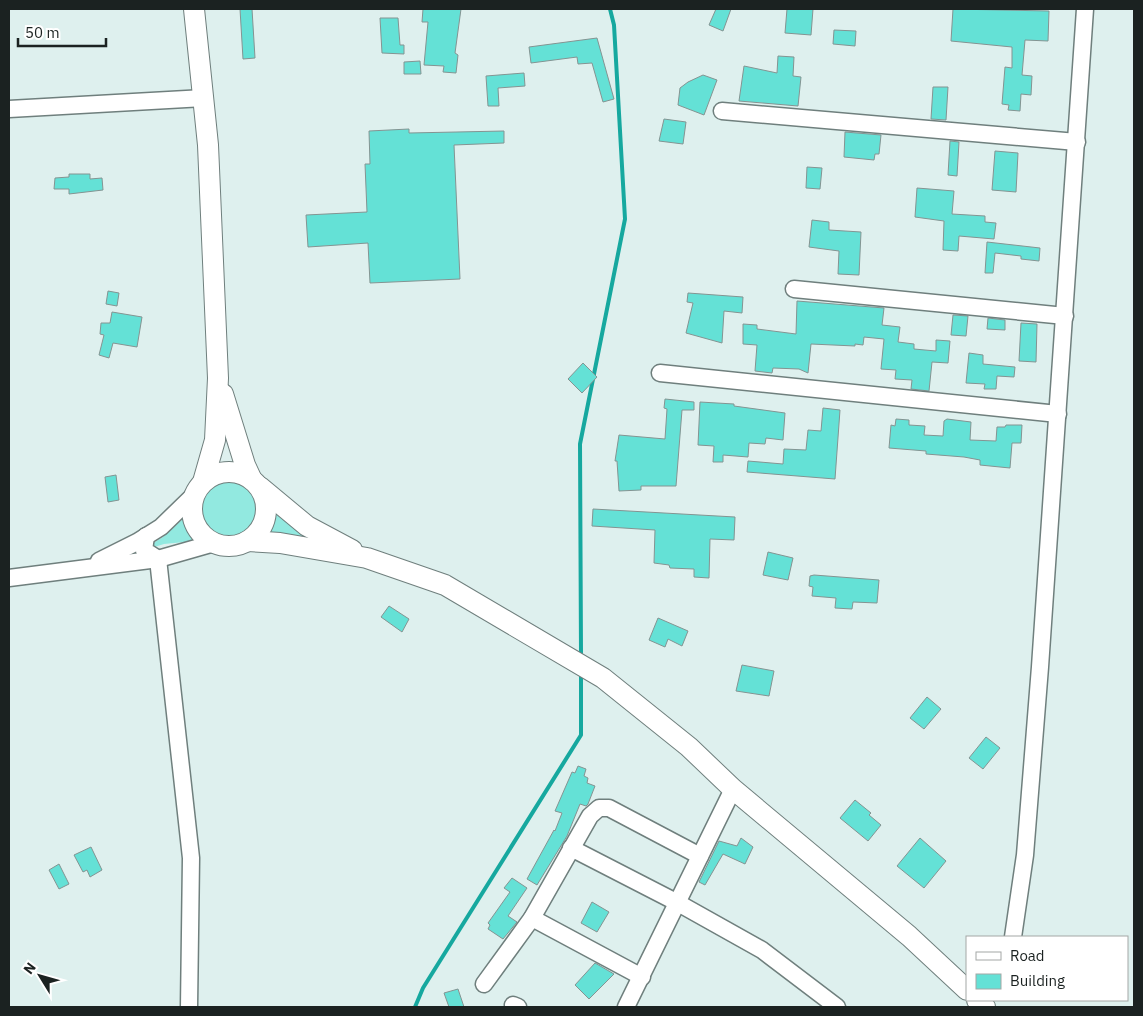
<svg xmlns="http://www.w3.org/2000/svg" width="1143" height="1016" font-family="'IBM Plex Sans',sans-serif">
<rect width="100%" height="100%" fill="#def0ee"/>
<g fill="#92e9e0">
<circle cx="229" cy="508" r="31"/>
<path d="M275,509l32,29 -40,-4z"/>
<path d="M184,518l11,23 -31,3 -16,5 -1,-2 16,-10z"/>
</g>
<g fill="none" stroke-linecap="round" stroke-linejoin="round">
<g stroke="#16a89f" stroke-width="4">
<path d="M581,653l-1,-209 45,-225 -11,-194 -4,-16"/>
<path d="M415,1007l8,-19 158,-253v-59"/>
</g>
</g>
<g fill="#64e1d6" stroke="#849492">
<path d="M240,9h12l3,49 -12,1z"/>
<path d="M423,9h38l-6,44 3,2 -2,18 -13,-1 1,-6 -20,-1 4,-43h-6z"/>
<path d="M716,9h15l-8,22 -14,-6z"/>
<path d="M787,9h26l-2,26 -26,-2z"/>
<path d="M953,9l96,2 -1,30 -23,-1 -3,35 10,1 -1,19 -10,-1 -1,17 -12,-1 1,-5 -7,-1 3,-37 7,1v-21l-61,-6z"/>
<path d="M380,18h18l2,27h4v9l-22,-1z"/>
<path d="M834,30l22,1 -1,15 -22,-2z"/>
<path d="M597,38l17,61 -11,3 -11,-39 -14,1 -1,-7 -46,6 -2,-16z"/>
<path d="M778,56l16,1 -1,19 8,1 -3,29 -59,-5 5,-35 33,7z"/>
<path d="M420,61l1,13h-17v-12z"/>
<path d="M524,73l1,13 -27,2 1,18h-11l-2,-30z"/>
<path d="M703,75l14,5 -13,35 -26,-10 2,-17 8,-6z"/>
<path d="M933,87h15l-2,33 -15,-1z"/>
<path d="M664,119l22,3 -3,22 -24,-3z"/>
<path d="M409,129v4l95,-2v12l-50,2 6,134 -90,4 -2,-40 -60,4 -2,-32 61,-3 -2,-48h5l-1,-33z"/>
<path d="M845,132l36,3 -2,19h-4l-1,6 -30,-3z"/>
<path d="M950,141l9,1 -2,34 -9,-1z"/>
<path d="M995,151l23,2 -2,39 -24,-2z"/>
<path d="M807,167l15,1 -2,21 -14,-1z"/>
<path d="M69,174h21v5l12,-1 1,12 -34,4v-5h-15l1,-11 14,-1z"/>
<path d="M917,188l37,3 -2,23 33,2v6l11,1 -2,16 -35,-3 -1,15 -15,-1 1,-29 -29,-4z"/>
<path d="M812,220l17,2v8l32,2 -2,43 -21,-1 1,-23 -30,-4z"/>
<path d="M987,242l53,6 -1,13 -18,-2v-3l-26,-3 -2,20h-8z"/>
<path d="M108,291l11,2 -2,13 -11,-2z"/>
<path d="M688,293l55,4 -1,16 -18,-2 -2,32 -36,-10 7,-30 -6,-1z"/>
<path d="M797,301l87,7 -2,17 18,2 -2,15 16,2v5l22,2v-11l14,1 -2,22 -16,-1 -3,29 -18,-2 1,-9 -17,-1 1,-9 -15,-1 3,-30 -20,-2 -1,8 -8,-1v2l-44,-2 -3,29 -9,-4 -26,-1 -1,5 -17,-2 2,-26 -14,-1v-20l14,1v4l39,5z"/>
<path d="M112,312l30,5 -5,30 -24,-4 -4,15 -10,-3 5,-20 -4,-1 1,-11h9z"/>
<path d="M953,315l15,1 -2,20 -15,-1z"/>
<path d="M988,318l17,2v10l-18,-1z"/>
<path d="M1021,323l16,1 -1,38 -17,-1z"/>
<path d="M969,353l14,2v9l32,3 -1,10 -17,-1 -1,13h-12l1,-5 -19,-1z"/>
<path d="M583,363l14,14 -15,16 -14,-14z"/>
<path d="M665,399l29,3v8h-12l-6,76h-35v4l-22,1 -2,-30h-2l4,-26 46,4 2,-30 -3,-1z"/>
<path d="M700,402l34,2v2l51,7 -2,27 -17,-2 -1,6 -16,-1 -1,14 -25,-2v7h-10l1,-16 -16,-1z"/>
<path d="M823,408l17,2 -5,69 -88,-7 1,-11 35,3 1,-15 22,1 2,-20 13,1z"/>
<path d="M896,419l13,1v5l16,1 -1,9 19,1 1,-15 3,-2 24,3 -1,18 26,1 1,-14h8l1,-2h16l-1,18h-9l-2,25 -30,-3v-5l-16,-3 -38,-3v-3l-37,-3 2,-23 4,1z"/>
<path d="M116,475l3,25 -11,2 -3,-25z"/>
<path d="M593,509l142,8 -1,23 -24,-1 -1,39 -15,-1v-8l-24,-1 -1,-3 -15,-2 1,-33 -63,-4z"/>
<path d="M768,552l25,6 -5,22 -25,-5z"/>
<path d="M814,575l65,5 -2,23 -24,-1 -1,7 -17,-1 1,-10 -24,-2 1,-9 -4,-1 1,-10z"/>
<path d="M389,606l20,13 -7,13 -21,-15z"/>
<path d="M658,618l30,13 -6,15 -14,-7 -3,8 -16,-7z"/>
<path d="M742,665l32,6 -5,25 -33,-5z"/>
<path d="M927,697l14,12 -17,20 -14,-11z"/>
<path d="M986,737l14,11 -17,21 -14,-11z"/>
<path d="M578,766l8,3 -2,7 4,2 -1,5 8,3 -7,18 -2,2 -6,-2 -13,32 -30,49 -10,-6 27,-49 1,1 7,-18 -7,-2 17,-39 3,1z"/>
<path d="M855,800l16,13 -2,2 12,10 -13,16 -28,-23z"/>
<path d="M741,838l12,9 -8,17 -22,-10 -18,31 -6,-3 20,-41 18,5z"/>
<path d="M920,838l26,23 -22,27 -27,-22z"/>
<path d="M91,847l11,23 -12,7 -3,-7 -4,2 -9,-17z"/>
<path d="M59,864l10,20 -10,5 -10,-19z"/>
<path d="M512,878l15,10 -19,28 9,6 -14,17 -15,-10 2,-4 -2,-2 22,-31 -6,-4z"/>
<path d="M592,902l17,10 -12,20 -16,-9z"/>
<path d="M595,963l19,11 -25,25 -14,-14z"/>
<path d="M458,989l6,18h-15l-5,-14z"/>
</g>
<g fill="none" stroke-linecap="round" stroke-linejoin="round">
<g stroke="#6f7f7d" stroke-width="19">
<g id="minor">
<path d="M9,109l195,-11"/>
<path d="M722,111l355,31"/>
<path d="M794,289l271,27"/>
<path d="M660,373l398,41"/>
<path d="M146,536l-2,14 14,9 33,299 -2,149"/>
<path d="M99,561l38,-19 24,-15 35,-34"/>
<path d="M9,578l149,-19 56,-16"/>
<path d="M571,848l107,55 84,47 75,57"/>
<path d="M532,918l110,59"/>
<path d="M1013,937l12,-82 15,-188 45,-658"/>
<path d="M484,984l48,-66 58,-102 9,-8h10l91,48"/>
<path d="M513,1005l5,2"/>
<path d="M626,1007l107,-218"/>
</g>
</g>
<g stroke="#6f7f7d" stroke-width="22">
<g id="major">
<path d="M194,9l14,136 10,233 -3,62 -12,42"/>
<path d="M223,394l22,71 6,13"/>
<circle cx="229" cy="509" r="37"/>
<path d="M260,487l47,39 45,24"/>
<path d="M248,541l32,2 87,15 78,27 158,93 86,69 44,42 176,147 58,54"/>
<path d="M977,1000l8,7"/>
</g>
</g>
<use href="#minor" stroke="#fff" stroke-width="16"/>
<use href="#major" stroke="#fff" stroke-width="20"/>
</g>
<rect width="1143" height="1016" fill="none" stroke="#1b2221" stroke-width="20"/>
<rect x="966" y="936" width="162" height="65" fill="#ffffff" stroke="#a4a7a6"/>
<rect x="976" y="952" width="25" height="8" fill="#ffffff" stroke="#a4a7a6"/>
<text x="1010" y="961" font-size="15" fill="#1b2221">Road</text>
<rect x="976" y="974" width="25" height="15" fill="#64e1d6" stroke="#a4a7a6"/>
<text x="1010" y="986" font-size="15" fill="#1b2221">Building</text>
<g transform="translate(40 976) rotate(307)" stroke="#ffffff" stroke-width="4" paint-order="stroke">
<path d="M0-4L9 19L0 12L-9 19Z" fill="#1b2221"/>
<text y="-8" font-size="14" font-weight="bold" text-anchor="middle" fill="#1b2221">N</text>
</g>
<path d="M18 38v8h88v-8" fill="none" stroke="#1b2221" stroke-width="2.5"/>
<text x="25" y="38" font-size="15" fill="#1b2221" stroke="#ffffff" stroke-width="4" paint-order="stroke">50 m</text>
</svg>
